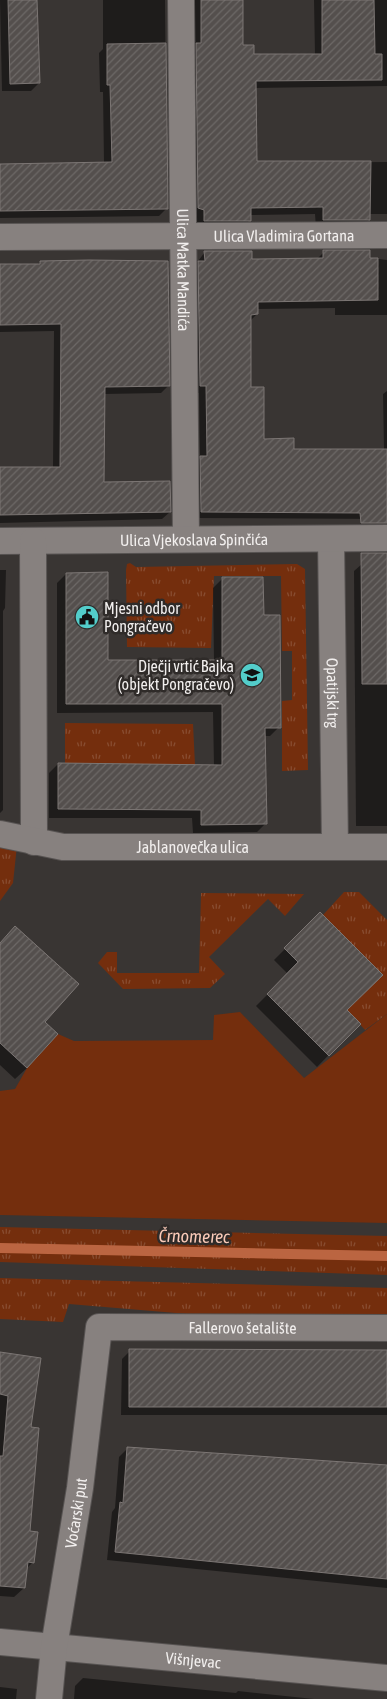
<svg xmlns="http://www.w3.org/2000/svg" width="387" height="1699" font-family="'Asap Condensed',sans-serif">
<defs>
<pattern id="grass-tufts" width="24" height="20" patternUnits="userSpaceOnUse" patternTransform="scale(1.25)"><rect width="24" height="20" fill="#742e0d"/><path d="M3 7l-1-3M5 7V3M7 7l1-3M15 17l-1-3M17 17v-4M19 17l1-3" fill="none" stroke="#884d31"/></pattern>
<pattern id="building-hatch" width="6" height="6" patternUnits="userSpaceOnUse" patternTransform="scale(1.25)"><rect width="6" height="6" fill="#544f4d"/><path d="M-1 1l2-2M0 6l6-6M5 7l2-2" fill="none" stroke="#6d6967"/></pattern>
</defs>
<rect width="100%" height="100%" fill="#393533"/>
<g fill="url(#grass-tufts)">
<path d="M130,563l6,4 161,-3 8,5 3,201 -26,1v-70l10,-1v-49h-10l-1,-75h-67l-3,72 -84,-1 -1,-77 1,-6z"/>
<path d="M65,723l128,1 2,41 -130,-2z"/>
<path d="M0,845h17l-4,38 -13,18z"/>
<path d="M344,892h15l28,28v94l-22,16 -18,-20 35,-35 -59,-60z"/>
<path d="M201,893l103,1 -19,22 -17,-17 -59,58 16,17 -15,14 -87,1 -25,-26 9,-11h10v21h82z"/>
<path d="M0,1227l387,9v39l-387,-13z"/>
<path d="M0,1278l387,10v29l-199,-3 -119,-10 -6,18 -63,-3z"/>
</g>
<path fill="#742e0d" d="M240,1012l64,66 83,-64v209l-387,-8v-124l15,-2 12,-21 31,-34 16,7 139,-1 1,-25z"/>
<g fill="#0007">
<path d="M0,0h37l2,83 -8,8h-29z"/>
<path d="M103,0h62l2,208 -8,8 -159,2v-53l104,-2 -1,-71h-3l-1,-39 4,-4z"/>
<path d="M186,0h56v46l11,9h62l-1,-55h73v86l-132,2 1,75 131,-1v52h-18v6l-8,7 -45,1 -1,-14 -65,1v5l-8,8h-45v-11l-6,-1z"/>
<path d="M205,252l45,8h66l8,-8 63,8v55h-52v-7l-78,1v5l-7,7v67l13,52 30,10 91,-1 -1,-55 4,-3v128l-193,-1 -1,-53 7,-7 -1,-65h-6l-1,-124z"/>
<path d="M40,262l128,124 -7,7 -57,1 -1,89 67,29 -8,7 -162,4v-54l53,-1 1,-137 -54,1v-67h37z"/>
<path d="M362,564h25v262h-31l-2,-255z"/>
<path d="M0,570h6l-1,38 -2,3v199l-3,3z"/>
<path d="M66,574l41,88 107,-1 -1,-73 9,-9 40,37 17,111 -9,9h-6l2,87 -9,9 -64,1 -1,-15h-143v-45l9,-9 156,2 -1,-54 -156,1v-130z"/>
<path d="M320,914l25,96 14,14 -42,43 -61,-61 32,-32 -14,-14z"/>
<path d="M0,943l43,79 -16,46 -12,11 -15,-14z"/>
<path d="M130,1351h257v64h-266l1,-56z"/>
<path d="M0,1354l30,75 -1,103 4,30 -7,7 -2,19 -10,9 -14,-1z"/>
<path d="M127,1449l260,17v122l-280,-28 5,-48 3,-4 4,-51z"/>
<path d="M83,1678l153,15 2,-2 76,8h-240l1,-13z"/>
<path d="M0,1687l17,2 -1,10h-16z"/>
</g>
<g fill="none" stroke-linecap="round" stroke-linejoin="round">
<path stroke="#bb6541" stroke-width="10" d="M0,1248l387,8"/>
</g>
<g fill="url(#building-hatch)" stroke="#7c7674">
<path d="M8,0h29l3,83 -30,1z"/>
<path d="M201,0h42v45h11v9h68v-54h52l1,54h7v26l-126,1 1,80h114l-1,59h-47v-13l-72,1v13h-47v-11l-6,-2 -2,-165h5z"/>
<path d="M166,43l2,166 -168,2v-47l112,-2 -2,-77h-3v-41z"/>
<path d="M323,250h47v8h8v42l-120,2v12l-7,1v72h13v52l30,-1v11h93v74h-26l-1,-10 -159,-1 -1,-56h7l-1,-70h-6l-2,-125h7l-1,-10h48v8h5l66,-1z"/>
<path d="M89,260l79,1 2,125 -65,1 -1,95 66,-1 1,31 -171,3v-48h60l1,-143 -61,1v-61h40v-3z"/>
<path d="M361,553h26v131h-25z"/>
<path d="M108,572v88h114v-83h41l1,38h16l1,113h-16l2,96 -66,1v-15l-143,-1v-46l164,2v-61h-156v-131z"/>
<path d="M320,912l63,63 -36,35 14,14 -32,32 -62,-62 31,-32 -14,-14z"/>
<path d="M15,926l64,58 -34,38 13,12 -31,34 -27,-25v-100z"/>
<path d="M129,1349l258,1v57h-258z"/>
<path d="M0,1352l41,6 -10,69 8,1 -9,103 8,1 -4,31 -6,-1 -3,26 -25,-2v-130h3l5,-60 -8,-2z"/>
<path d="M127,1447l260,18v114l-272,-27 5,-50 3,1z"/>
</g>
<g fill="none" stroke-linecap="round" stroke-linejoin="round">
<g stroke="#575352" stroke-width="28">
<g id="minor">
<path id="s1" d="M181,0l5,539"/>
<path id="s2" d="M0,237l387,-2"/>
<path id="s3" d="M331,539l4,308"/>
<path id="s4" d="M0,541l387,-3"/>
<path d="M33,541l1,301"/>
<path id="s5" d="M0,834l63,13h324"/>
<path id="s6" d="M0,1642l387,36"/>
<path id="s7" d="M49,1699l5,-52 26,-159 19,-161 288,1"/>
</g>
</g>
<use href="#minor" stroke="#87817f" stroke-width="26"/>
</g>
<defs>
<g id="civic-disc" transform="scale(1.25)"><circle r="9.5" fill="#53cdca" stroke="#2f2b29"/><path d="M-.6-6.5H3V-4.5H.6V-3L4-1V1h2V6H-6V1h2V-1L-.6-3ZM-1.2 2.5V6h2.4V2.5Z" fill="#111"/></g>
<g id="school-disc" transform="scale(1.25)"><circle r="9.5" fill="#53cdca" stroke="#2f2b29"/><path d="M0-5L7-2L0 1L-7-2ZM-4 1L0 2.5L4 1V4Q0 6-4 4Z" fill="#111"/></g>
</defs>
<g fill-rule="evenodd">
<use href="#civic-disc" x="87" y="617"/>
<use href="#school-disc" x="252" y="675"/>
</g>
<g text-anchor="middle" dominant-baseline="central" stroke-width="5" stroke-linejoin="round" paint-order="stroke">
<g font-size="16" fill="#f2efee" stroke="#2f2b29">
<text stroke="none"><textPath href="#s2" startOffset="284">Ulica Vladimira Gortana</textPath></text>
<text stroke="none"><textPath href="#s1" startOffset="270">Ulica Matka Mandića</textPath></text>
<text stroke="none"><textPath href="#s4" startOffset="194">Ulica Vjekoslava Spinčića</textPath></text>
<text stroke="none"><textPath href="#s3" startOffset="154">Opatijski trg</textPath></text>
<text stroke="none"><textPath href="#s5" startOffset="194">Jablanovečka ulica</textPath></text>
<text stroke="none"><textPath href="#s7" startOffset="519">Fallerovo šetalište</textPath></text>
<text stroke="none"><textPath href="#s7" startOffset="188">Voćarski put</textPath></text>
<text stroke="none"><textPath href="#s6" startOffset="194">Višnjevac</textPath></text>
</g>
<g font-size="16" fill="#f2efee" stroke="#2f2b29" text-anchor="start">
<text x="104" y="608">Mjesni odbor<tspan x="104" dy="18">Pongračevo</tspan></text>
<text x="234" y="666" text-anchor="end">Dječji vrtić Bajka<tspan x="234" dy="18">(objekt Pongračevo)</tspan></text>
</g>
<g font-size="18" font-style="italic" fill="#facab8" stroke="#2f2b29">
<text transform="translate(194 1236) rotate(1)">Črnomerec</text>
</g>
</g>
</svg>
